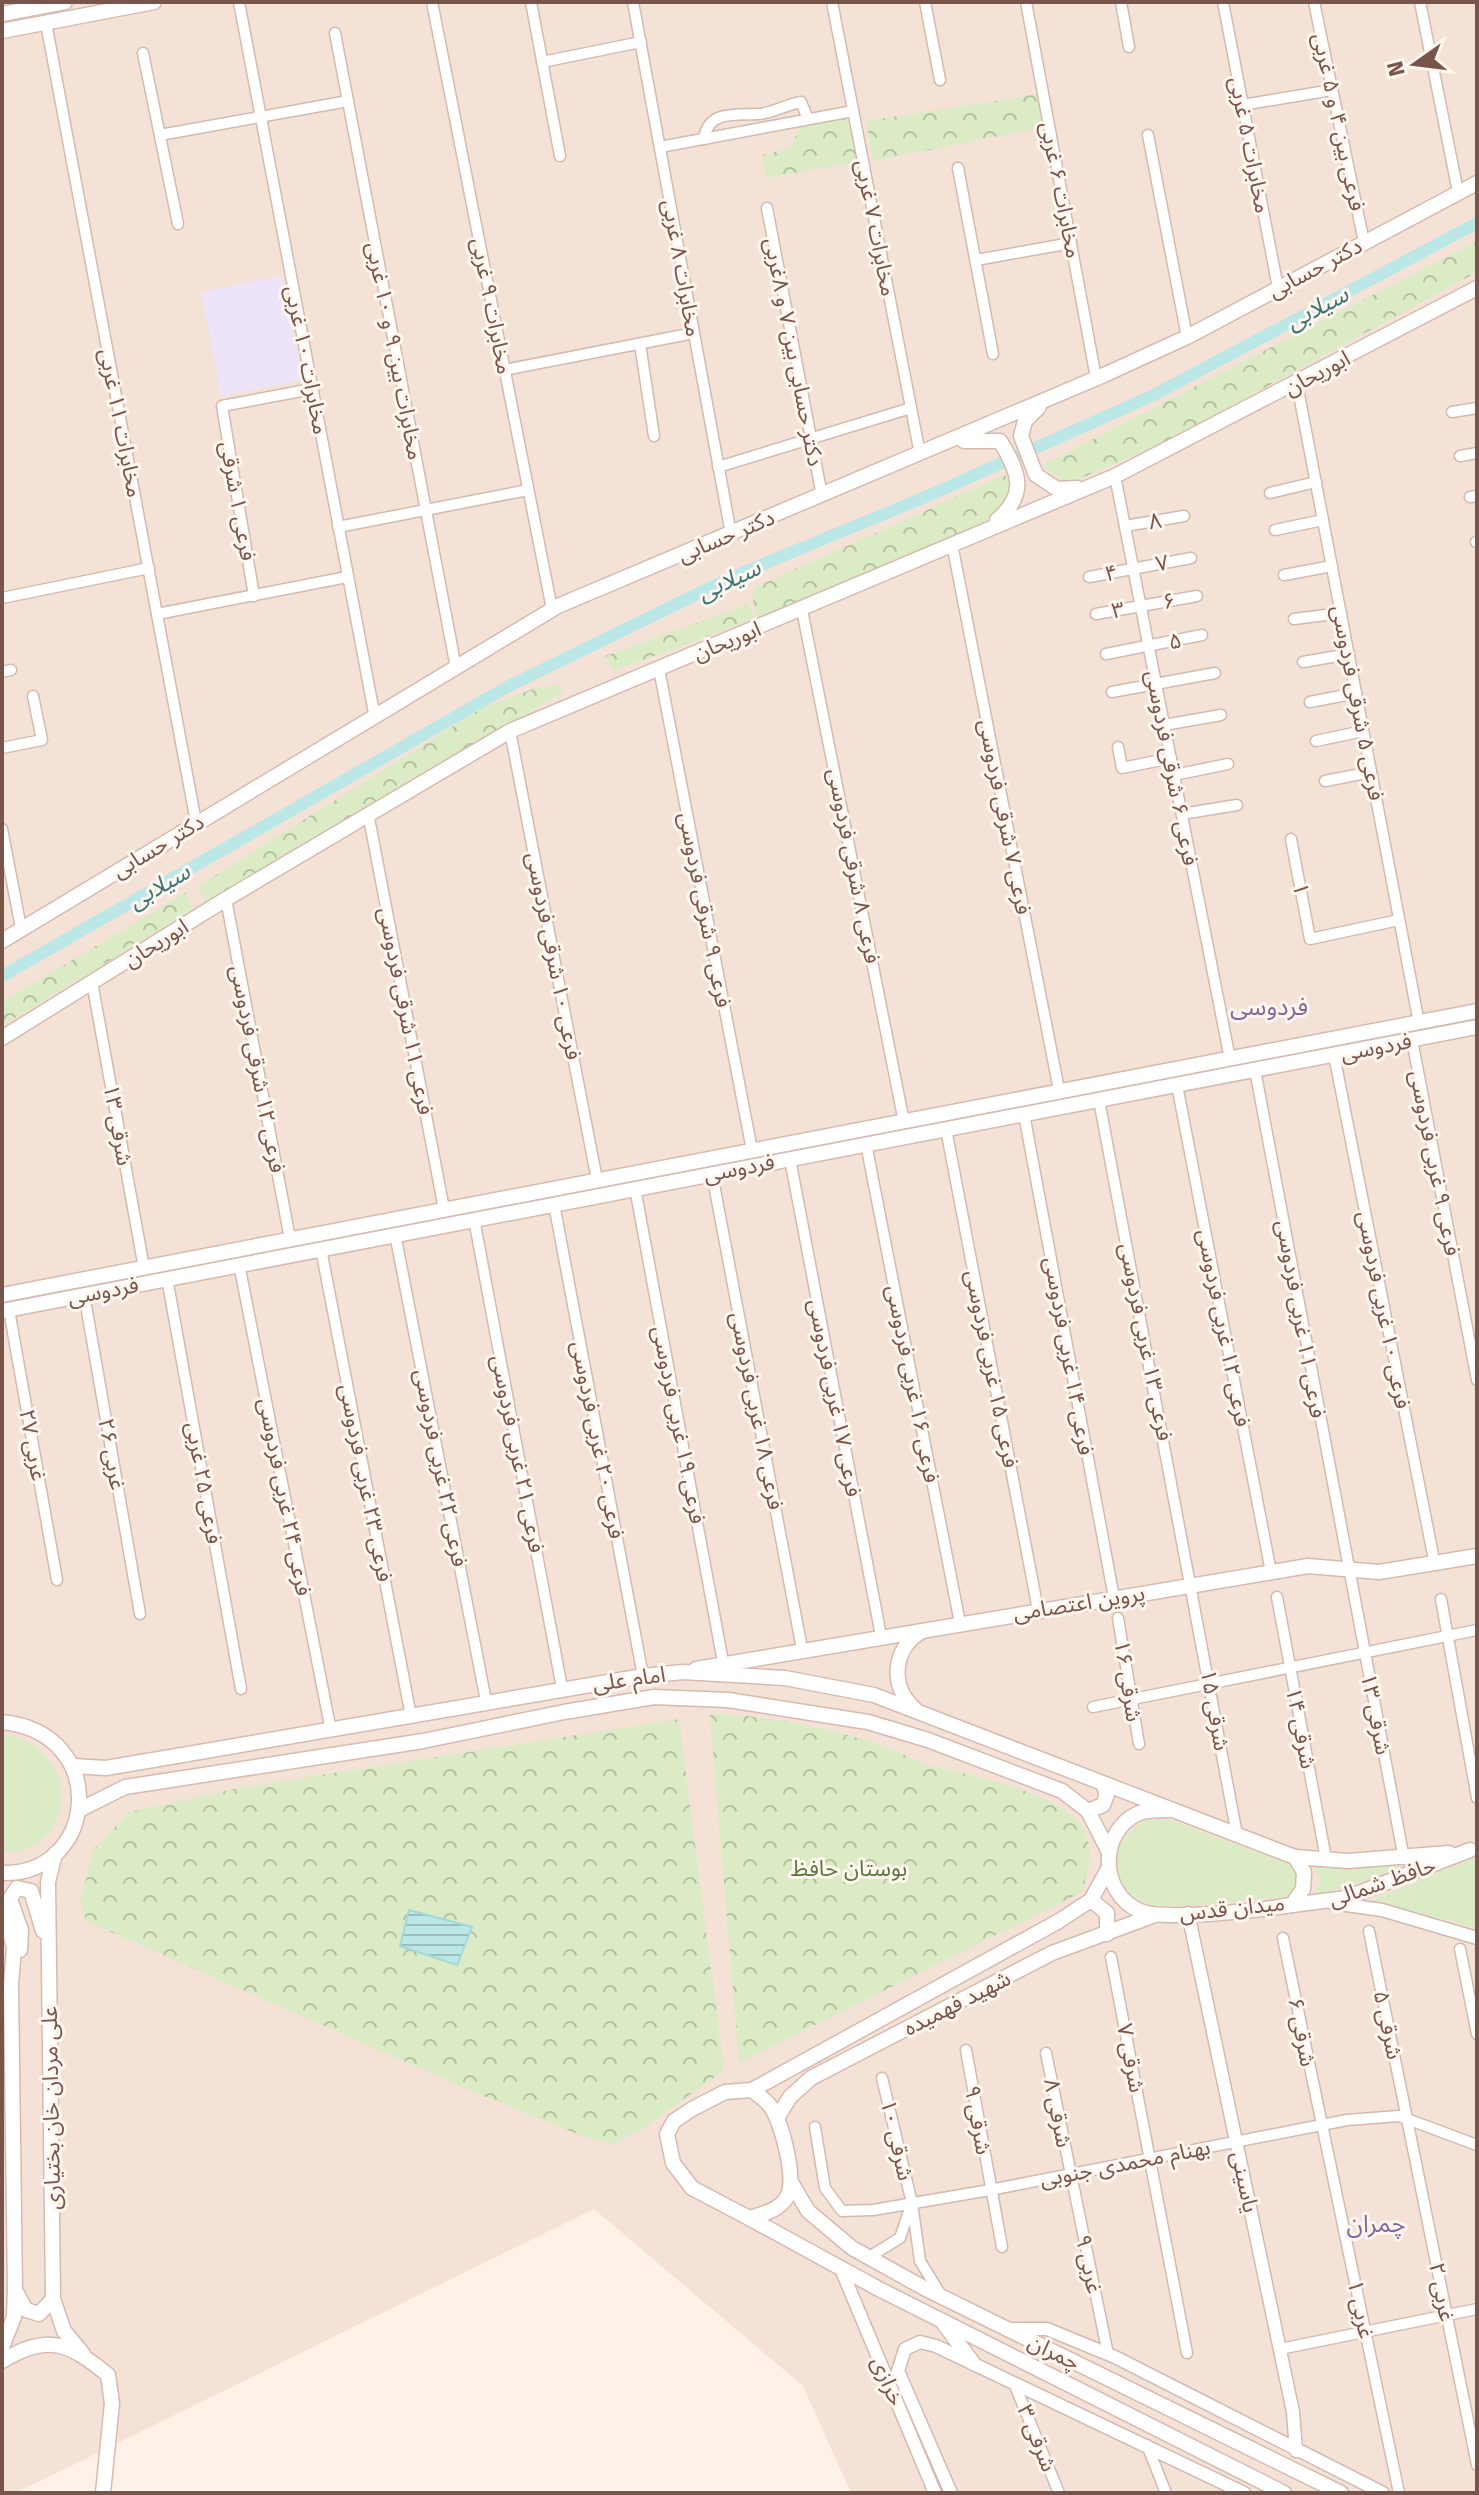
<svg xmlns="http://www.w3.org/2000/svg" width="1479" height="2495" font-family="'Fira Sans','Noto Sans Arabic',sans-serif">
<defs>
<pattern id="forest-crowns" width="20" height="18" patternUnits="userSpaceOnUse" patternTransform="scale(2)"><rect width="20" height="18" fill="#dbebc5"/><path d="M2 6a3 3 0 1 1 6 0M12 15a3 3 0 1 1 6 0" fill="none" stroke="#b6c1a2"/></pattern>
<pattern id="water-rules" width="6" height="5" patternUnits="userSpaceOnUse" patternTransform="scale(2)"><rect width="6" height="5" fill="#bbe7e7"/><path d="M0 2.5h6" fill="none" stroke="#9dbebd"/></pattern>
</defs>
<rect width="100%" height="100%" fill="#fdf1e8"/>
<path fill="#f5e2d6" d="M2,2h1475v2491h-626l-48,-107 -209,-177 -578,284h-14z"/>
<path fill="#eee4f9" d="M282,276l20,104 -81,16 -20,-104z"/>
<g fill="#dbebc5">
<path d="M9,1735c80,21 61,123 -7,117v-116z"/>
<path d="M1151,1819h15l124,45 9,13 -5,15 -9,5c-31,2 -109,14 -135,7 -20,-5 -35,-25 -33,-45 2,-21 15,-32 34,-40z"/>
<path d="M1477,1857v71l-105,-28z"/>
<path d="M1312,1866h106l-105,30 8,-16z"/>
</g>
<g fill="url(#forest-crowns)">
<path d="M1039,94l6,33 -172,34 -7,-40z"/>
<path d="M849,117l10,45 -93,16 -3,-23 27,-7 11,-22z"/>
<path d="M1477,241v31l-310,169 -88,38 -16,1 -22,-14z"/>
<path d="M1005,475l5,7 -7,20 -20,21 -225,95 -5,-16v-14z"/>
<path d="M749,604l6,15 -142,52 -8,-15z"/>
<path d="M561,685l2,7 -357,212 -8,-18 286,-179 52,-19z"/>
<path d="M186,892l7,18 -191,116v-24z"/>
<path d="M710,1714c60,0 161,21 213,50 40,10 145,28 162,68 9,22 3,39 -3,60l-343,171z"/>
<path d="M679,1719l45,351 -80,58 -30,16 -29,-7 -109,-44 -390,-172 -6,-20 14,-52 35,-37 115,-25z"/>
</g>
<path fill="url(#water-rules)" stroke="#a1d9d9" stroke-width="2" d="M409,1910l63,17 -15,38 -57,-19z"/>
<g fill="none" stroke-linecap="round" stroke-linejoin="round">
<path stroke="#bbe7e7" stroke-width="12" d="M2,976l507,-290 223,-109 198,-82 224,-100 323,-172"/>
<g stroke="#d2baaf" stroke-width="13">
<g id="minor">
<path d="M239,2l136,716"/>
<path d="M432,2l120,607"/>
<path d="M531,2l29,154"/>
<path d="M633,2l98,532"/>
<path d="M832,2l88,452"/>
<path d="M925,2l15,78"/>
<path d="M1026,2l70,376"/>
<path d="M1121,2l8,45"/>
<path d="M1223,2l55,286"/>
<path d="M1314,2l50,240"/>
<path d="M1420,2l38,190"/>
<path d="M46,23l150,799"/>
<path d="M335,33l121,635"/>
<path d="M143,53l35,171"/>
<path d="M542,62l99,-20"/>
<path d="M1242,105l90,-15"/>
<path d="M160,135l188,-34"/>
<path d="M1148,135l39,202"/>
<path d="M704,139c4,-29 31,-24 55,-25 9,0 30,-10 42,-12l7,17"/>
<path d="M660,147l193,-36"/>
<path d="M958,168l35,186"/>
<path d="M767,208l55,288"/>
<path d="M976,260l95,-17"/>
<path d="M640,344l14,92"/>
<path d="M504,370l190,-37"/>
<path d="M1297,384l122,639"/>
<path d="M1452,412l25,-4"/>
<path d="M1460,456l17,-3"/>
<path d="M718,467l193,-59"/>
<path d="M1115,476l115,583"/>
<path d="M1270,493l46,-11"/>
<path d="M1470,497l7,-1"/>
<path d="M1125,526l59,-10"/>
<path d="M338,527l190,-37"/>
<path d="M1275,530l48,-10"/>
<path d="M1476,542h1"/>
<path d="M952,544l107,546"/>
<path d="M1284,575l48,-9"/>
<path d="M1089,577l102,-19"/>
<path d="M254,596l-32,-190 90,-17"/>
<path d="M2,598l147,-30"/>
<path d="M802,610l102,512"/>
<path d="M157,614l190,-37"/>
<path d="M1096,614l101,-18"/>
<path d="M1294,619l47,-6"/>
<path d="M1106,654l96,-19"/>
<path d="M1303,662l46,-8"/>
<path d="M659,669l93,481"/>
<path d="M2,672l9,-2"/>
<path d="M1112,692l103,-19"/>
<path d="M1310,702l46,-9"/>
<path d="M1164,725l57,-10"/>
<path d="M510,731l87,449"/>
<path d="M1316,741l47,-10"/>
<path d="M1118,747l4,21 49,-10"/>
<path d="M2,748l40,-8 -9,-44"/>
<path d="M1174,775l54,-11"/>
<path d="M1325,781l46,-9"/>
<path d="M368,813l76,396"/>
<path d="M1182,814l55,-9"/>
<path d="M2,829l19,99"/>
<path d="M1291,839l19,100 89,-19"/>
<path d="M226,899l64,340"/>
<path d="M92,982l52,286"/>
<path d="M1412,1040l65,340"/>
<path d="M1334,1055l101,510"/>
<path d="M1255,1070l149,789"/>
<path d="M1177,1085l94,487"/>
<path d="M1099,1100l138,735"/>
<path d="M1024,1114l90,484"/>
<path d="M946,1129l92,481"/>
<path d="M866,1144l94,479"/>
<path d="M790,1159l91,477"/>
<path d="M712,1174l90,475"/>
<path d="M635,1188l88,474"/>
<path d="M554,1204l89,472"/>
<path d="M474,1219l88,469"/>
<path d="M395,1234l91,467"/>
<path d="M321,1249l90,467"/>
<path d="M239,1264l92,467"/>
<path d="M167,1278l74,411"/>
<path d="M84,1294l56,320"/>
<path d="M9,1310l48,270"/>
<path d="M1277,1597l49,262"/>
<path d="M1441,1599l36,199"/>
<path d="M1118,1618l21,126"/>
<path d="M1093,1707l384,-77"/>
<path d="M1369,1931l108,534"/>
<path d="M1283,1938l116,555"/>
<path d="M1460,1949l17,85"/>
<path d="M1111,1957l76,396"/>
<path d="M966,2050l36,197"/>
<path d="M1046,2053l62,301"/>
<path d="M882,2078l30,125 8,58 22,36"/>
<path d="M815,2127l10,61 17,23 31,-1 117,-20 357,-70 52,-4 78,29"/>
<path d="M869,2257l31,-19 11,-33"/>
<path d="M1280,2349l197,-40"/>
<path d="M1014,2383l45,110"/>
<path d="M1147,2445l19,48"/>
</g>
</g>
<g stroke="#d2baaf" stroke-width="15">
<g id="tertiary">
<path d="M1332,1903l50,7 95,28"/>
<path d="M1188,1913l105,499 3,39"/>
<path d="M841,2269l94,224"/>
<path d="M1008,2329h39l68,28 268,136"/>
<path d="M951,2493l-53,-122 7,-22 15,-7 16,4 308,147"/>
</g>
</g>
<g stroke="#d7baaf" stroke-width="17">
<g id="secondary">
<path d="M2,14l63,-12"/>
<path d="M2,31l152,-29"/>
<path d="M1039,407l-14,14 -4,15 15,39 21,14 20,-1"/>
<path d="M964,441h36c19,31 28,53 -3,79"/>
<path d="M2,941l556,-335 546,-231 83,-38 290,-154"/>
<path d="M2,1038l224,-139 284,-168 605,-255 362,-188"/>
<path d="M2,1295l1475,-284"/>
<path d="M2,1311l1475,-284"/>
<path d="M696,1669l612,-103 71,6 98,-16"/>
<path d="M915,1709c-26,-22 -22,-61 6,-77"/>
<path d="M2,1722c110,11 95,154 0,151"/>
<path d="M73,1766l33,2 537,-92 40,-4 102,6 89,17 421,162 9,15 -1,17 -11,16c-29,5 -129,16 -152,6 -41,-18 -42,-80 -1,-98 8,-3 21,-3 30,-3"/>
<path d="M79,1810l46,-23 298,-46 141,-29 90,-15 74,3 140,22 60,18 134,51 26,20 21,41"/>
<path d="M1088,1811l15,-6 4,-11 -4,-10"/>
<path d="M55,1854l-7,28 5,417 11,32 19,23"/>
<path d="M1295,1857l53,4 101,-8"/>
<path d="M1091,1900l16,13v21"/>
<path d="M2,1905l12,42 -3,39 4,304 -1,27 -12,30"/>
<path d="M1292,1905l54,-7 124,-48"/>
<path d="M20,1950l1,-20 -11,-31 7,-11 14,3 12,40"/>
<path d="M752,2090l307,-169 32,-21 17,-31"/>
<path d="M752,2090c6,5 14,10 19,17 11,16 26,73 16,90 -8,14 -25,17 -38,21l-57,-30 -19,-25 -6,-29 7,-13 18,-12 33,-17z"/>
<path d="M777,2118l13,-21 21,-19 241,-125 103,-38"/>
<path d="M791,2182l17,29 44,37 74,41 415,204"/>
<path d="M749,2218l130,71 405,204"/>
<path d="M15,2290l11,20 13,4 14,-15"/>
<path d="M944,2324l29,39"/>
<path d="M2,2361c46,-28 67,-18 106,14l4,28 -9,90"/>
</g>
</g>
<use href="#minor" stroke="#fff" stroke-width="10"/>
<use href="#tertiary" stroke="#fff" stroke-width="12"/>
<use href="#secondary" stroke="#fff" stroke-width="14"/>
</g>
<g text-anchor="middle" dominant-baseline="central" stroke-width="6" stroke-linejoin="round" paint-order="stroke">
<g font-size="22" fill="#78544b" stroke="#fff6ef">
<text transform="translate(1339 122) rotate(78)">فرعی بین ۴ و ۵ غربی</text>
<text transform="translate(1250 145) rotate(79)">مخابرات ۵ غربی</text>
<text transform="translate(1061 190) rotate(79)">مخابرات ۶ غربی</text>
<text transform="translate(876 228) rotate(79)">مخابرات ۷ غربی</text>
<text transform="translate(682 268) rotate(80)">مخابرات ۸ غربی</text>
<text transform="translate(1315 268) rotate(-28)">دکتر حسابی</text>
<text transform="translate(492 306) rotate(79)">مخابرات ۹ غربی</text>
<text transform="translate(395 351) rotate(79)">مخابرات بین ۹ و ۱۰ غربی</text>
<text transform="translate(794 352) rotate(79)">دکتر حسابی بین ۷ و ۸غربی</text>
<text transform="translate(307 360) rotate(79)">مخابرات ۱۰ غربی</text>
<text transform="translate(1317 373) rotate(-28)">ابوریحان</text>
<text transform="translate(121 423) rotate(79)">مخابرات ۱۱ غربی</text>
<text transform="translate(238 501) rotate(80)">فرعی ۱ شرقی</text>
<text transform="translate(1155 521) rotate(-10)">۸</text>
<text transform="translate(726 536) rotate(-23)">دکتر حسابی</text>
<text transform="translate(1162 563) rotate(-11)">۷</text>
<text transform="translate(1111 573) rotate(-9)">۴</text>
<text transform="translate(1169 601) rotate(-11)">۶</text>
<text transform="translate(1118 610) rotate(-11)">۳</text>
<text transform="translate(727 641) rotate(-22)">ابوریحان</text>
<text transform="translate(1175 641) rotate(-11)">۵</text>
<text transform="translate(1358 703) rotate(79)">فرعی ۵ شرقی فردوسی</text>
<text transform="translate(1172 768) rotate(79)">فرعی ۶ شرقی فردوسی</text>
<text transform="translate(1005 817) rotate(79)">فرعی ۷ شرقی فردوسی</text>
<text transform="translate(158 846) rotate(-31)">دکتر حسابی</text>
<text transform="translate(854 866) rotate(79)">فرعی ۸ شرقی فردوسی</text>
<text transform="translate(1301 889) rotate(79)">۱</text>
<text transform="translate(705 910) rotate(79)">فرعی ۹ شرقی فردوسی</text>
<text transform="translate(156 943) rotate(-32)">ابوریحان</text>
<text transform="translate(554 956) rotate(79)">فرعی ۱۰ شرقی فردوسی</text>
<text transform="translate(406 1011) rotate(79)">فرعی ۱۱ شرقی فردوسی</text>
<text transform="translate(1376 1047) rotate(-11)">فردوسی</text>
<text transform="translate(258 1069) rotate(79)">فرعی ۱۲ شرقی فردوسی</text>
<text transform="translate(118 1125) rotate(80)">۱۳ شرقی</text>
<text transform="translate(1435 1163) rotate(79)">فرعی ۹ غربی فردوسی</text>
<text transform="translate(739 1168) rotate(-11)">فردوسی</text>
<text transform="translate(103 1291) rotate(-11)">فردوسی</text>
<text transform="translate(1384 1310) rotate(79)">فرعی ۱۰ غربی فردوسی</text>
<text transform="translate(1301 1319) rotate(80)">فرعی ۱۱ غربی فردوسی</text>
<text transform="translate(1224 1328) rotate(79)">فرعی ۱۲ غربی فردوسی</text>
<text transform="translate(1146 1342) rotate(79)">فرعی ۱۳ غربی فردوسی</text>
<text transform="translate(1069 1356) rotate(80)">فرعی ۱۴ غربی فردوسی</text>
<text transform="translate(992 1369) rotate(79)">فرعی ۱۵ غربی فردوسی</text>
<text transform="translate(913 1384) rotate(79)">فرعی ۱۶ غربی فردوسی</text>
<text transform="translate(835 1398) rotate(79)">فرعی ۱۷ غربی فردوسی</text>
<text transform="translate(757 1411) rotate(79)">فرعی ۱۸ غربی فردوسی</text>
<text transform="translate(679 1425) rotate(79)">فرعی ۱۹ غربی فردوسی</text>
<text transform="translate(598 1440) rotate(79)">فرعی ۲۰ غربی فردوسی</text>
<text transform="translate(33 1445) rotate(80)">۲۷ غربی</text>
<text transform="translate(112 1454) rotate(80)">۲۶ غربی</text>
<text transform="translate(518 1454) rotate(79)">فرعی ۲۱ غربی فردوسی</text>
<text transform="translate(441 1468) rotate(79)">فرعی ۲۲ غربی فردوسی</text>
<text transform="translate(204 1483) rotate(80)">فرعی ۲۵ غربی</text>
<text transform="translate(366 1483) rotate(79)">فرعی ۲۳ غربی فردوسی</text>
<text transform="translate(285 1497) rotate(79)">فرعی ۲۴ غربی فردوسی</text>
<text transform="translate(1079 1603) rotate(-9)">پروین اعتصامی</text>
<text transform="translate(629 1679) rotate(-8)">امام علی</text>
<text transform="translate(1128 1681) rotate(81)">۱۶ شرقی</text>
<text transform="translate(1215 1710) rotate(80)">۱۵ شرقی</text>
<text transform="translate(1376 1714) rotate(79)">۱۳ شرقی</text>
<text transform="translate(1301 1728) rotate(79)">۱۴ شرقی</text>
<text transform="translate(1382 1882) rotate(-19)">حافظ شمالی</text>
<text transform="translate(1232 1908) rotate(-6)">میدان قدس</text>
<text transform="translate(957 2003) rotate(-27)">شهید فهمیده</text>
<text transform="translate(1388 2025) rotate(78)">۵ شرقی</text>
<text transform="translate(1302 2032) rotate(79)">۶ شرقی</text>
<text transform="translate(1131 2058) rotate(79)">۷ شرقی</text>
<text transform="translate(51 2108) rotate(-91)">علی مردان خان بختیاری</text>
<text transform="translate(1058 2113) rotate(79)">۸ شرقی</text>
<text transform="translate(978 2120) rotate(80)">۹ شرقی</text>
<text transform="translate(897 2140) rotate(77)">۱۰ شرقی</text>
<text transform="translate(1125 2163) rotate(-11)">بهنام محمدی جنوبی</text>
<text transform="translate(1245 2182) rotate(78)">یاسینی</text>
<text transform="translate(1089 2264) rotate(78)">۹ غربی</text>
<text transform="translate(1442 2292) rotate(79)">۲ غربی</text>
<text transform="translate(1361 2309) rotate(78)">۱ غربی</text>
<text transform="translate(1054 2352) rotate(26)">چمران</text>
<text transform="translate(888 2381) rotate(67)">خرازی</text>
<text transform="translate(1037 2438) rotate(68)">۳ شرقی</text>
</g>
<g font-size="22" fill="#597840" stroke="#fff6ef">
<text x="849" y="1868">بوستان حافظ</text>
</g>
<g font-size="24" font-style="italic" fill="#3b7576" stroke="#fff6ef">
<text transform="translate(1317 308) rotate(-28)">سیلابی</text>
<text transform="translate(729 580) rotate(-25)">سیلابی</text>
<text transform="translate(159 886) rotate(-30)">سیلابی</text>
</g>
<g font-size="24" fill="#81679b" stroke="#fff6ef">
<text x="1269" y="1007">فردوسی</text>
<text x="1376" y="2224">چمران</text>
</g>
</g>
<rect width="1479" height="2495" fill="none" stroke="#78544b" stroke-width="8"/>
<g transform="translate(1415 64) rotate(256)" stroke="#fff6ef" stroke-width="6" paint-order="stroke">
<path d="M0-6L14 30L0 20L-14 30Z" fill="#78544b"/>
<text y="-12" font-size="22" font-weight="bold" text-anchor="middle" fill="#78544b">N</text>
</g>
</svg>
